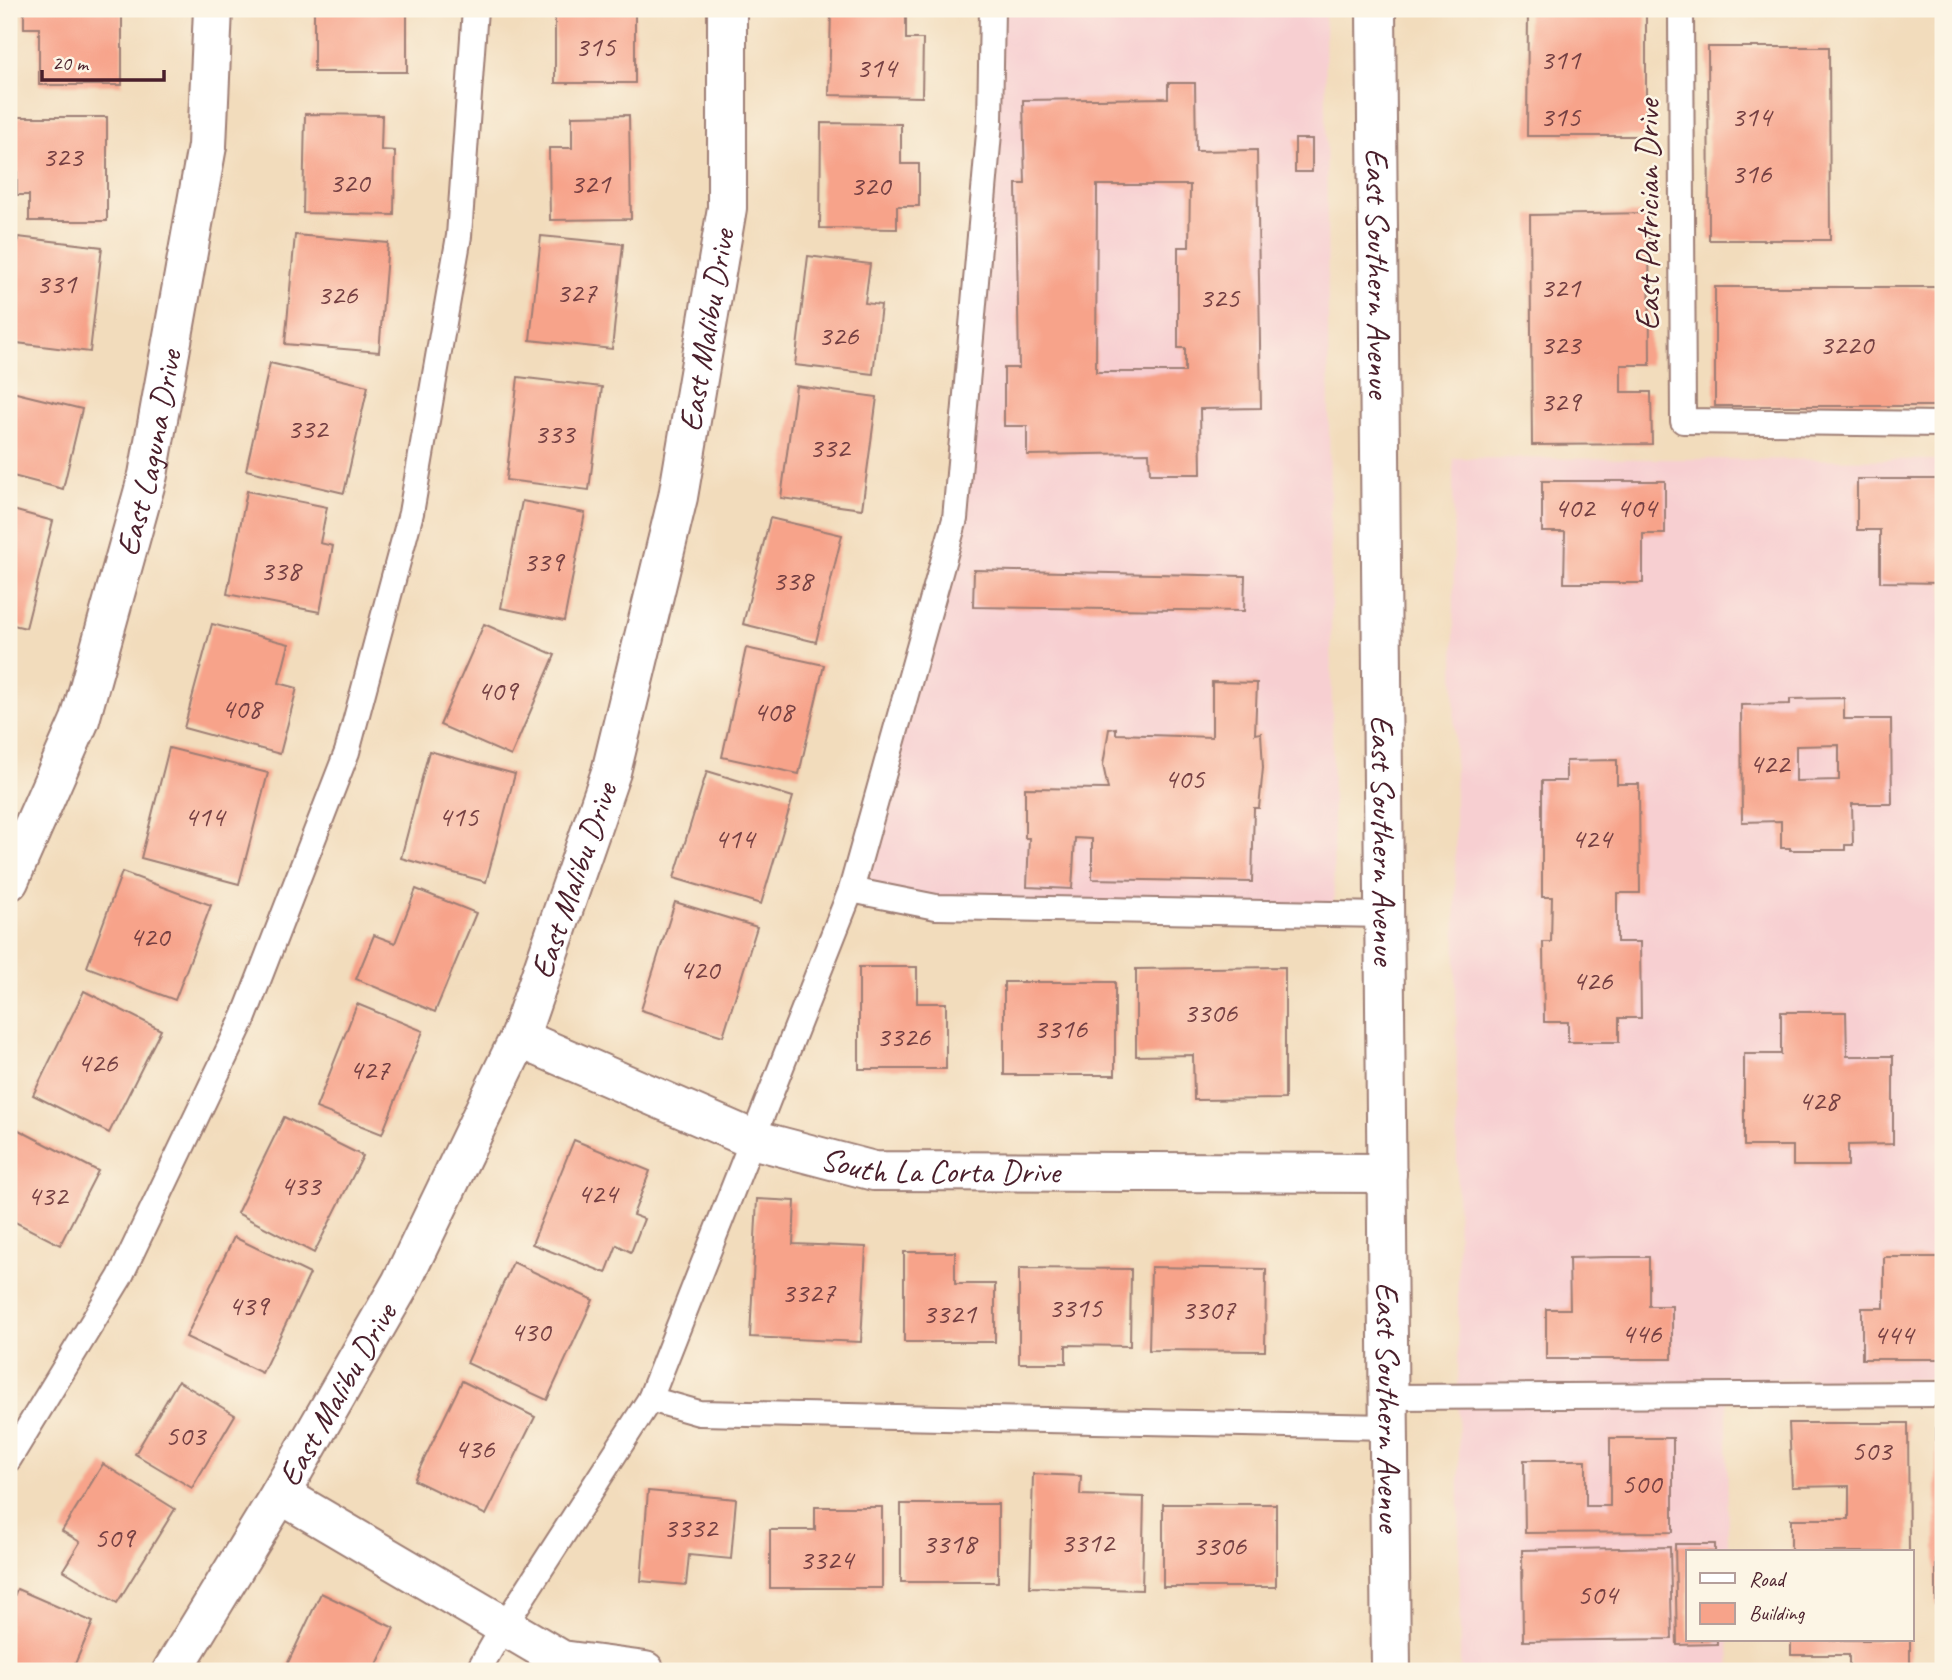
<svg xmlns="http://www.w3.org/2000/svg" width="1952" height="1680" font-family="Caveat,sans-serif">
<rect width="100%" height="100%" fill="#fcf5e5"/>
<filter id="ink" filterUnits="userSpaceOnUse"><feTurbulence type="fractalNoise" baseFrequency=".0143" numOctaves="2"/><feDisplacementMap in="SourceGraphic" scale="14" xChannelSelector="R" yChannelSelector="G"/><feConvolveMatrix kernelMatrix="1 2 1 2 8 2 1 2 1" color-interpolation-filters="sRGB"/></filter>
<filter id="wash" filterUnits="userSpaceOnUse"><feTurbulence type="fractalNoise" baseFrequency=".00686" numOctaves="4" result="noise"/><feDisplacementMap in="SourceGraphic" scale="28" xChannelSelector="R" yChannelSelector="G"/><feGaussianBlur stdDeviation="1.57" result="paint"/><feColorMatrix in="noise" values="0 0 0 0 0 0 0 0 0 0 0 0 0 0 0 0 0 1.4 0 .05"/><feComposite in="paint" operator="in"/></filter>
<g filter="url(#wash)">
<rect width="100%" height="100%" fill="#f2dcbc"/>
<g fill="#f7cfd1">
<path d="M992,9h333l9,905 -398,-7 -85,-17 104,-371z"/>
<path d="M1453,458l490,2v919l-216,1 1,172h-40v88h41l1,31h-270z"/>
</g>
<g id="blocks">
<g fill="#f7a38a" fill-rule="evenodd">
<path d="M24,9h98v76h-83v-57h-15z"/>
<rect x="314" y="9" width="93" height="63"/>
<rect x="555" y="9" width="80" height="74"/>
<path d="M831,9h75v30h17l-1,58 -93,-2z"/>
<path d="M1528,9h118v127h-119z"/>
<path d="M1708,47h121l1,193h-121z"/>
<path d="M1168,83h27l1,68 61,-1 4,258 -61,1 1,65h-51l-1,-21 -122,2v-29h-23v-58h15l-3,-184h9l-2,-84 145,-2zM1097,185h93l-1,62h-11v101h7v24h-89z"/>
<path d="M305,114l77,1 -1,35 14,1 -1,64 -91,-2z"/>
<path d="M629,115l2,104 -81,1 -1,-72h23v-32z"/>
<path d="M17,117h90v104h-78v-26h-12z"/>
<path d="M821,123l80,1v40h18v42h-22v23l-77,-1z"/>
<rect x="1295" y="139" width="17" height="33"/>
<path d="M1649,213l1,152h-29v27h30l1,52 -120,1 -2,-230z"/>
<path d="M295,235l93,8 -9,109 -94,-8z"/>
<path d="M541,236l82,8 -11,105 -82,-9z"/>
<path d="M18,237l84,10 -12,105 -81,-10v-23z"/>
<path d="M808,256l62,8 -5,39 16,2 -8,69 -78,-9z"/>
<rect x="1715" y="287" width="228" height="119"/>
<path d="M270,363l98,23 -24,107 -98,-23z"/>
<path d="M518,377l84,10 -13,103 -83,-10z"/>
<path d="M796,386l81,11 -15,112 -81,-11z"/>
<path d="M12,392l70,17 -19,80 -54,-14v-72z"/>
<path d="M1857,479h86v104l-63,-1v-52h-23z"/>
<path d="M1542,481h123v53h-22v49h-79l1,-51h-23z"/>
<path d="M247,491l80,16 -7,36 13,3 -13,66 -93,-18z"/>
<path d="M522,501l63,12 -21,108 -63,-13z"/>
<path d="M9,509l44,12 -27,107 -17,-4z"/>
<path d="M770,518l72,17 -26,107 -73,-18z"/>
<path d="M974,570l271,6 -1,35 -271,-4z"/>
<path d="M212,624l77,20 -10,39 18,5 -17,66 -96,-26z"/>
<path d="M484,624l71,31 -44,101 -71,-31z"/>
<path d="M746,648l78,17 -25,109 -77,-17z"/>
<path d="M1212,682l45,1 -2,51 6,-1 2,35 -4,40h-5l-2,74 -160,-3v-40l-17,-1 -3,51 -45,-2 2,-49h-4v-50l83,1 -5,-24 6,-36 7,-1v6l96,3z"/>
<path d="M1844,698v21h47l1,85h-40l1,41h-8v5h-55v-2h-9v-27l-39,1 -1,-117 49,-1v-5zM1839,745v35l-43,1v-35z"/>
<path d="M169,748l99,25 -29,111 -98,-26z"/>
<path d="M429,751l86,23 -29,108 -85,-24z"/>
<path d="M1617,760v24h22l1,109h-23v49h23l1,76h-22v24h-51v-20h-24l-1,-80h8l1,-45h-10v-116h24v-20z"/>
<path d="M707,771l86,26 -32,107 -87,-26z"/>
<path d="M122,872l89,33 -36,95 -88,-33z"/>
<path d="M416,889l60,24 -41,99 -79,-33 18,-44 21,8z"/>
<path d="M675,902l82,25 -34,109 -82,-26z"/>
<path d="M859,967h58v36h29v66h-87z"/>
<path d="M1285,967v132l-91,1 -1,-45 -57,1v-87z"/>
<rect x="1004" y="982" width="111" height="93"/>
<path d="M84,991l77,39 -52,103 -76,-38z"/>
<path d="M357,1004l66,27 -41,103 -66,-26z"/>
<path d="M1781,1012h65l1,44h46v88l-45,1v21h-55v-20h-49v-92h37z"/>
<path d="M284,1117l79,39 -49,97 -77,-40z"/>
<path d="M9,1125l89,46 -38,74 -51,-26z"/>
<path d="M574,1140l76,31 -17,44 11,4 -13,33 -14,-7 -11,28 -74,-29z"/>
<path d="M757,1199l38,2 -2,43 73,3 -5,95 -111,-5z"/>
<path d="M234,1237l76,37 -48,99 -76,-36z"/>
<path d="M904,1252h51v32h40v58h-91z"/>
<path d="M1610,1257h39v49h23v53h-126v-50h24l-1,-51z"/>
<path d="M1884,1257h59v102h-81v-51h22z"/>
<path d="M513,1262l80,38 -46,100 -80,-37z"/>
<path d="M1151,1267l115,2 -1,82 -116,-1z"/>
<path d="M1019,1268l112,1 -1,77 -64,-1v18h-47z"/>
<path d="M178,1381l57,34 -43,73 -57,-34z"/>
<path d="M462,1381l73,36 -49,98 -72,-35z"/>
<path d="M1789,1423h119l1,129h-118v-33h58v-33l-57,1z"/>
<rect x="1936" y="1428" width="7" height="177"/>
<path d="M1610,1438h63v94l-148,1 -1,-73h62v46h24z"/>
<path d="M103,1464l72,45 -58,94 -54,-33 17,-28 -18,-11z"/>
<path d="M1033,1474l48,2 -1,19 64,2 -2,93 -112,-3z"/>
<path d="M648,1491l88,8 -5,60 -42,-4 -3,30 -45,-4z"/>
<rect x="901" y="1504" width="97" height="78"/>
<rect x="1163" y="1504" width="113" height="83"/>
<path d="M815,1507h67v81h-112v-58h45z"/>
<path d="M1675,1544h40v8h-27v88h29v4l-40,1z"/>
<path d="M1670,1547l2,92 -149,2 -1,-91z"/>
<path d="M17,1589l76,33 -21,49h-63v-62z"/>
<path d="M321,1593l73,35 -20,43h-90z"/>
<path d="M1791,1640h119v31h-61v-16h-58z"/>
</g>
</g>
</g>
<g filter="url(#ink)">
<use href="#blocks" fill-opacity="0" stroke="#9e7e74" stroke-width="2"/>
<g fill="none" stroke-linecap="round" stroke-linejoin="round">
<g stroke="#9e7e74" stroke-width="28">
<g id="service">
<path d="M1681,9l2,412 260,3"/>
<path d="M851,890l85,17 449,8"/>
<path d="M1388,1397l555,-3"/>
<path d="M650,1399l49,14 690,14"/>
<path d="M9,1459l111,-182 124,-260 103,-265 64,-239 48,-277 16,-227"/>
<path d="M478,1671l26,-45 146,-227 201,-509 104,-371 35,-397 2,-113"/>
</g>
</g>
<g stroke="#9e7e74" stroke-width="42">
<g id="minor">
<path id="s1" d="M9,881l71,-161 68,-245 59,-329 6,-137"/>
<path id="s2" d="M519,1038l233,101 122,32 513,2"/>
<path d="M280,1494l282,166 83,11"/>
<path id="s3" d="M172,1671l108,-177 121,-211 118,-245 92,-266 67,-275 49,-289v-199"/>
</g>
</g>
<g stroke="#9e7e74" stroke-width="42">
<g id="secondary">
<path id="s4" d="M1376,9l15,1662"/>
</g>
</g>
<use href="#service" stroke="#fff" stroke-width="24"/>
<use href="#minor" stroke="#fff" stroke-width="38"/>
<use href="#secondary" stroke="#fff" stroke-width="38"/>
</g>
</g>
<g text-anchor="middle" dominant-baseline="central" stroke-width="5" stroke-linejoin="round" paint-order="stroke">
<g font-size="30" fill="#754043">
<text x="595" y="46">315</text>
<text x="1560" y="59">311</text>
<text x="876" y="67">314</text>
<text x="1560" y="116">315</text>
<text x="1751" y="116">314</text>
<text x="62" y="156">323</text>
<text x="1751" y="173">316</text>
<text x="349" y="182">320</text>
<text x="590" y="183">321</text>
<text x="870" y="185">320</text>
<text x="56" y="283">331</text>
<text x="1560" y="287">321</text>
<text x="576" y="292">327</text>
<text x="337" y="294">326</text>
<text x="1219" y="297">325</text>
<text x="838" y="335">326</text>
<text x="1560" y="344">323</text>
<text x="1846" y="344">3220</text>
<text x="1560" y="401">329</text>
<text x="307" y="428">332</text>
<text x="554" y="433">333</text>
<text x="829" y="447">332</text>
<text x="1574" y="507">402</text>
<text x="1636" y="507">404</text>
<text x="543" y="561">339</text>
<text x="280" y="570">338</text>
<text x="792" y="580">338</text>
<text x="497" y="690">409</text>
<text x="241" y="708">408</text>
<text x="773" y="711">408</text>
<text x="1769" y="763">422</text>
<text x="1184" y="778">405</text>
<text x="204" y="816">414</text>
<text x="458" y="816">415</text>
<text x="734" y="838">414</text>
<text x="1591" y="838">424</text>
<text x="149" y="936">420</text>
<text x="699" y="969">420</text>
<text x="1592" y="980">426</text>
<text x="1210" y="1012">3306</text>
<text x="1060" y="1028">3316</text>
<text x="903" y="1036">3326</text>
<text x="97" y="1062">426</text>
<text x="369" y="1069">427</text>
<text x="1818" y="1100">428</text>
<text x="300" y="1185">433</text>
<text x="597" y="1193">424</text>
<text x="47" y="1195">432</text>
<text x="808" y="1292">3327</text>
<text x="248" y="1305">439</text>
<text x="1075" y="1307">3315</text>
<text x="1208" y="1309">3307</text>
<text x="949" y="1313">3321</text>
<text x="530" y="1331">430</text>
<text x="1641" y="1333">446</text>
<text x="1893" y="1334">444</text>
<text x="185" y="1435">503</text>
<text x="474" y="1448">436</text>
<text x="1871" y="1450">503</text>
<text x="1641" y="1483">500</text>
<text x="690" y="1527">3332</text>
<text x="114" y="1537">509</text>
<text x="1087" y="1542">3312</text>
<text x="949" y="1543">3318</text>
<text x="1219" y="1545">3306</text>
<text x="826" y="1559">3324</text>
<text x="1597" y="1594">504</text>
</g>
<g font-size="33" fill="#4a1f2b" stroke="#fcf5e5">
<text transform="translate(1648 215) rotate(-90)">East Patrician Drive</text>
<text stroke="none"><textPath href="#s4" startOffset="264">East Southern Avenue</textPath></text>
<text stroke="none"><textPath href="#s3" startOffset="1456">East Malibu Drive</textPath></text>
<text stroke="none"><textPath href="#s1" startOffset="452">East Laguna Drive</textPath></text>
<text stroke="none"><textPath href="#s4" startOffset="831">East Southern Avenue</textPath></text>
<text stroke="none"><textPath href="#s3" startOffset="889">East Malibu Drive</textPath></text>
<text stroke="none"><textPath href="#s2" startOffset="446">South La Corta Drive</textPath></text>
<text stroke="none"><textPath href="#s3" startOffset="322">East Malibu Drive</textPath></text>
<text stroke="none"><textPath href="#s4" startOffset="1398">East Southern Avenue</textPath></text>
</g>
</g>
<rect width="1952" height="1680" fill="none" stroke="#fcf5e5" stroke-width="35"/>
<rect x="1686" y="1550" width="228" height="91" fill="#fcf5e5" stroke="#b59f9b" stroke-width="2"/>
<rect x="1700" y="1573" width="35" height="10" fill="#ffffff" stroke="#b59f9b" stroke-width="2"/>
<text x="1749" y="1586" font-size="21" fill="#4a1f2b">Road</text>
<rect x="1700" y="1603" width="35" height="21" fill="#f7a38a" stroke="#b59f9b" stroke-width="2"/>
<text x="1749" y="1620" font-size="21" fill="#4a1f2b">Building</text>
<path d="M42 70v10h122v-10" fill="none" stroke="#4a1f2b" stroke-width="3.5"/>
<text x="52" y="70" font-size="21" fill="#4a1f2b" stroke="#fcf5e5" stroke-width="5" paint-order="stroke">20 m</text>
</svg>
